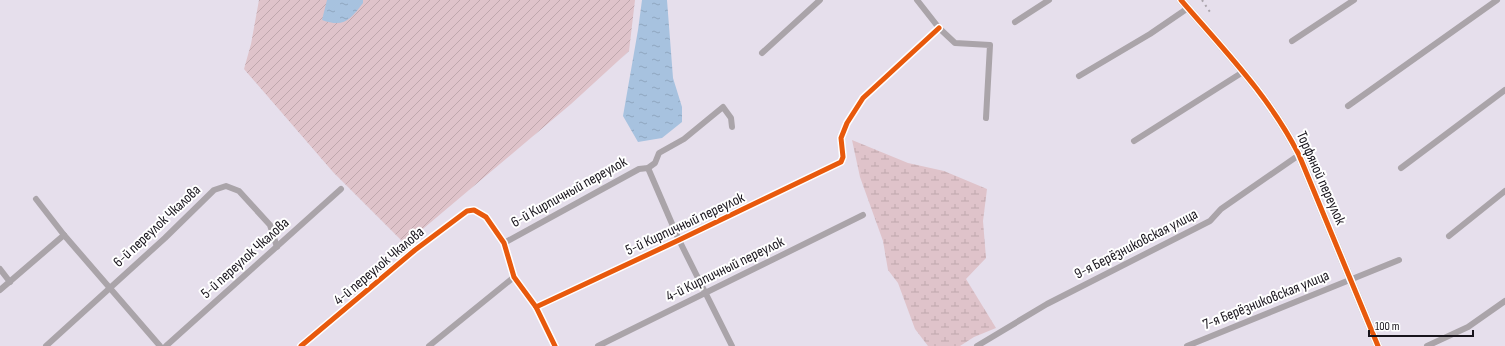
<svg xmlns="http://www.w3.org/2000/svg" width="1505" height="346" font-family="'Sofia Sans Condensed',sans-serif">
<defs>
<pattern id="wetland-marsh" width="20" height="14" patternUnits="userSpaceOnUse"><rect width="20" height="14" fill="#dfc3ca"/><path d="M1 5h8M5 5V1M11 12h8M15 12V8" fill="none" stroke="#bfa7ad"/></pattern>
<pattern id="garden-furrows" width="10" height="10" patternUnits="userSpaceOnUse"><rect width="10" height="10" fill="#dfc3ca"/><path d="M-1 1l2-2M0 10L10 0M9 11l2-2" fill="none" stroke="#bfa7ad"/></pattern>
<pattern id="water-ripples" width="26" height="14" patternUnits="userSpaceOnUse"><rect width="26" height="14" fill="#a7c2df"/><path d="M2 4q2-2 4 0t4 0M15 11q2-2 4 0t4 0" fill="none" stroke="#8fa6bf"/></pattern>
</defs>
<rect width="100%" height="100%" fill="#e6dfec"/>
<path fill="url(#wetland-marsh)" d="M852,140l56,23 36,8 43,18 -4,32 3,37 -20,21 30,49 -22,9 -14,9h-32l-13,-17 -17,-46 -10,-13 -5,-29 -23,-64z"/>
<path fill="url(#garden-furrows)" d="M259,0h376l-6,51 -58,53 -166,140 -72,-72 -89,-103 7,-25z"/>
<g fill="url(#water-ripples)">
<path d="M327,0h36v3c-13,17 -19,25 -41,17z"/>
<path d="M642,0h25l6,78 9,29v15l-20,16 -24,4 -15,-26 15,-86z"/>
</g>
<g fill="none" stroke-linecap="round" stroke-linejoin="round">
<g stroke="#aaa4a9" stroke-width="6">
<path d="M917,0l22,28 16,15 35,2 -4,73"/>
<path d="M1015,22l34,-22"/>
<path d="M1292,41l62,-41"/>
<path d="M762,53l58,-53"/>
<path d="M1079,76l71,-42 38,-26"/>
<path d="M1348,106l149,-106"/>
<path d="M1134,141l109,-69"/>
<path d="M648,168l31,72 53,106"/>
<path d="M1401,168l104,-78"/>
<path d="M36,199l28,36 96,111"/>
<path d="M1449,236l56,-45"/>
<path d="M504,243l135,-74 9,-1 7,-5 4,-10 25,-14 39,-32 8,11 1,9"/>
<path d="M0,269l10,13"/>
<path d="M0,290l64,-55"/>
<path d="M536,307l143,-67 162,-78 2,-5 -2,-19 6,-15 16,-25 76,-70"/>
<path d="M46,346l119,-108 49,-48 12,-4 13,5 31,34 7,22"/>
<path d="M166,346l175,-157"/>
<path d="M301,346l114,-96 52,-39 7,-1 12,7 18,26 10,34 22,30 19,39"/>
<path d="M429,346l85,-69"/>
<path d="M598,346l265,-131"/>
<path d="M977,346l70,-42 163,-83 11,-12 78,-54"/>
<path d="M1187,346l212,-86"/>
<path d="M1427,346l41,-19 37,-26"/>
</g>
<path stroke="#aaa4a9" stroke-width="8" d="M1181,0c43,50 89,97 118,155l79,191"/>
<path stroke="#aaa4ab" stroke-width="2" stroke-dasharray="2 4" stroke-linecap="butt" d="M1202,0l8,12"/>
<g stroke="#fff" stroke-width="8">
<g id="cycleway">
<path d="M1181,0c43,50 89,97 118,155l79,191"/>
<path d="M536,307l143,-67 162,-78 2,-5 -2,-19 6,-15 16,-25 76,-70"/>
<path d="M301,346l114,-96 52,-39 7,-1 12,7 18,26 10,34 22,30 19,39"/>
</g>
</g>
<use href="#cycleway" stroke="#e8590c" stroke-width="5"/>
</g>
<g text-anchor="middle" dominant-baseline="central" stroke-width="4" stroke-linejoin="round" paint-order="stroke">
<g font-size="15" fill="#18141c" stroke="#fff">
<text transform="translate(1321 178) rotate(66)">Торфяной переулок</text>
<text transform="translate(569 192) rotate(-29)">6-й Кирпичный переулок</text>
<text transform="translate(685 224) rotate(-25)">5-й Кирпичный переулок</text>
<text transform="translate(157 226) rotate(-43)">6-й переулок Чкалова</text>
<text transform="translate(1136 244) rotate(-27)">9-я Берёзниковская улица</text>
<text transform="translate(245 258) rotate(-42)">5-й переулок Чкалова</text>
<text transform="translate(379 266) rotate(-40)">4-й переулок Чкалова</text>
<text transform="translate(725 269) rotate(-26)">4-й Кирпичный переулок</text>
<text transform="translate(1266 300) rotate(-22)">7-я Берёзниковская улица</text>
</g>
</g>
<path d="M1369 330v6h104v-6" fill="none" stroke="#18141c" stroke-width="2"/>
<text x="1375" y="330" font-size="12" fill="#18141c" stroke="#ffffff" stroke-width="3" paint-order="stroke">100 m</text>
</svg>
